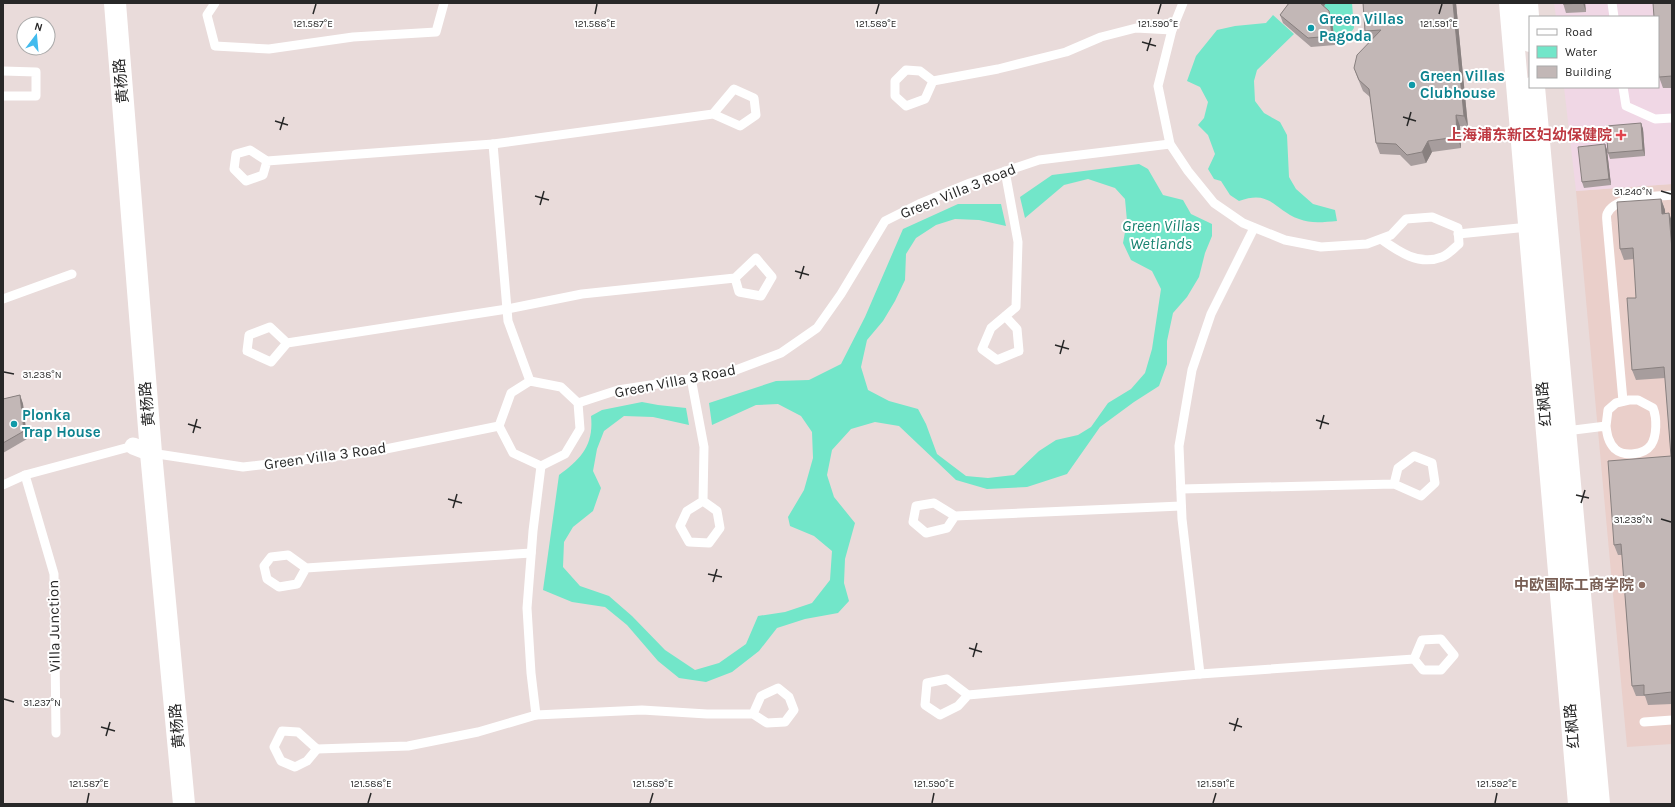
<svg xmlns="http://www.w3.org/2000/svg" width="1675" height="807" font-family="Karla,'Noto Sans SC',sans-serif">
<rect width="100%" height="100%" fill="#e9dbda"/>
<path fill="#eacfca" d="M1672,184v560l-45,3 -51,-556z"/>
<path fill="#f0d7e5" d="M1554,3h118v181l-96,7 -12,-104h94v-70h-102z"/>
<g fill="#72e6c9">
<path d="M1326,3h26l2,25 -5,7 -15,1 -2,-16 -11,-10z"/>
<path d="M1273,15l21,19 -37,36 -3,11 1,20 9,12 16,9 7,13 2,42 7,12 17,15 22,6 2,11c-13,1 -26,3 -38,-2 -25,-9 -28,-30 -60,-18l-9,-6 -9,-14 -7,-2 -6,-10 7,-15 -7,-19 -10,-10 6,-7 4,-16 -8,-15 -13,-6 9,-25 21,-26 18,-4 31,-3z"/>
<path d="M1139,164l9,5 15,26 20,5 8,14 21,10v12l-7,17 -6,24 -12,20 -14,16 -6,28v23l-8,22 -25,16 -34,25 -33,47 -40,13 -40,2 -31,-9 -57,-54 -24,-4 -24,7 -19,21 -5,25 7,22 21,26 -10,36 -1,24 5,18 -11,12 -33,6 -28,9 -18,23 -27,21 -26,10 -27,-4 -21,-17 -31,-36 -22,-18 -33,-5 -29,-12 16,-115c22,-16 35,-30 32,-59l11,-6 40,-8 16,3 28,3 3,17 -36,-8 -29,-1 -20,15 -7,18 -4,22 8,17 -8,23 -20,16 -9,15 -1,25 17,19 29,10 23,20 33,34 30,20 24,-7 27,-19 12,-28 27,-4 27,-9 18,-23 2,-29 -18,-15 -24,-10 -2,-9 16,-27 9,-32 -1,-26 -11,-16 -23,-12 -22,1 -44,20 -3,-22 67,-22 33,-1 32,-16 24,-47 38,-88 55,-25h43l5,22 -27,-6 -24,-1 -19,6 -20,13 -10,16 -1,26 -10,21 -12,20 -16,19 -6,27 7,23 21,11 29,8 8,15 11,30 29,22 22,2 26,-3 25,-24 17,-11 22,-5 13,-8 17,-24 23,-14 14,-16 7,-24 9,-60 -9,-18 -21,-11 -8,-17 4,-22 -2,-22 -10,-11 -27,-9 -24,6 -39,33 -5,-21 32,-22z"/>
</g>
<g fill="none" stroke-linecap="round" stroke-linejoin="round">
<g stroke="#fff" stroke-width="9">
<path d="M215,3l-8,12 8,31 54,3 84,-12 83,-5 8,-29"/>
<path d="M1183,3l-11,27 -14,56 12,58 18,27 26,32 29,20 42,17 36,7 46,-3 24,-9 15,-16 26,-2 26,11 1,16c-5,4 -11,11 -17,13 -23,9 -43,-5 -61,-18"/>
<path d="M1612,3l2,14"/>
<path d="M3,71l33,1v24h-33"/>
<path d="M933,81l-8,18 -19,7 -11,-10v-15l11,-11 14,1 13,10 65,-12 68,-17 35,-15 35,-9 36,2"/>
<path d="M1623,87l3,19 29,13 17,-1"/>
<path d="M493,144l220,-30 21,-25 20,9 2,17 -16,11 -27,-12"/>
<path d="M267,161l-4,14 -17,6 -12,-12 2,-15 14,-4 17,11 226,-17 15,177 22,60"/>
<path d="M1005,171l13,71 -2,65 -25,21 -9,21 15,11 22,-9 -2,-22 -12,-13"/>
<path d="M1458,234l71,-7"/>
<path d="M3,299l69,-25"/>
<path d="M287,343l-16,19 -24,-11 2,-16 21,-8 17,16 220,-34 75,-15 153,-16 21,-20 16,19 -11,19 -22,-4 -4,-14"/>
<path d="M691,378l13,69 -1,54 -16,10 -7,15 9,16 20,1 11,-15 -3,-17 -14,-10"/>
<path d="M1623,401l-16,-178c0,-2 -1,-7 0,-9 8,-19 47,-17 65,-19"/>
<path d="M578,403l40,-13 110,-17 53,-20 36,-25 24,-34 44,-73 34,-17 51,-21 69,-23 131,-16"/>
<path d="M1566,431l40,-5c1,8 2,16 9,23 9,8 29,6 36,-4 6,-9 6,-27 2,-37l-15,-8h-9l-13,3 -8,7 -2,16"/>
<path d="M151,453l92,14 128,-15 128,-26 12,-33 19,-12 31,6 17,16 2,26 -15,25 -24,12 -28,-13 -14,-27"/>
<path d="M25,475l29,99 2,159"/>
<path d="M3,485l22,-10 108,-29"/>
<path d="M1181,489l213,-5 27,12 14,-13 -3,-20 -18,-7 -16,12 -4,16"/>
<path d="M955,516l-8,12 -21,5 -13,-11 3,-16 18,-3 21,13 226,-10"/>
<path d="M306,568l-9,16 -18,3 -12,-8 -3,-13 7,-9 17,-2 18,13 225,-15"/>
<path d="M1200,674l214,-15 8,-19 19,-1 13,16 -13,15h-18l-9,-11"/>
<path d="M968,695l-10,11 -18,9 -15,-10 2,-22 20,-4 21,16 232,-21 -18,-155 -3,-73 13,-76 19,-56 43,-86"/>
<path d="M536,715l-5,-42 -4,-65 6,-77 8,-65"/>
<path d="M1644,722l28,-2"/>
<path d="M282,731l16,1 19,17 -10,12 -12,6 -14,-6 -7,-14z"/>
<path d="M317,749l91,-3 70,-14 58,-17 106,-5 65,4h46l8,-18 17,-8 11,9 5,13 -9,12 -18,1 -14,-9"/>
</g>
<path stroke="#fff" stroke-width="17" d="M133,446l18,7"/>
<g stroke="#fff" stroke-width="22">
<path d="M115,3l36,450 33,351"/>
<path d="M1510,3l69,801"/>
<path d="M1527,3l3,38"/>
<path d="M1534,87l65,717"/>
</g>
</g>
<g fill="#a79d9d">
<path d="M1289,3h37l-2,3 5,5 3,9 3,25 -24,2 -28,-24 -3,-8z"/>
<path d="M1363,3h93l12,124 -8,-1 1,22 -29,4 -6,11 -15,3 -11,-11 -20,-1 -4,-11 -6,-46 -7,-6 -5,-12 -4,-11 15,-26 -4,-11z"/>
<path d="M1563,3h22l1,9 -20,1z"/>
<path d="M1672,3v85h-9l-4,-11z"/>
<path d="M1641,123l2,6 2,27 -35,3 -2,-6z"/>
<path d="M1605,144l2,6 4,35 -27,3 -2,-6z"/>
<path d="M1661,199l4,11v3l7,8v483l-24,1 -3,-9h-9l-4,-10 -10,-131h-4l-4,-10 57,-89 -6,-78 -29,2 -4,-10 4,-72 -2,-39 -10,1 -4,-11z"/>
<path d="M20,395l3,9 4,35 -24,14v-54z"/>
</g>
<g fill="#88807f">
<path d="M1319,3h7l-5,7z"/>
<path d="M1453,3h3l12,124 -4,-11z"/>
<path d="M1583,3h2l1,9z"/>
<path d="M1329,11l3,9 3,25 -3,-9z"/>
<path d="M1456,115l4,11 1,22 -4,-11z"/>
<path d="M1641,123l2,6 2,27 -2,-6z"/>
<path d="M1428,141l4,11 -6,11 -4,-11z"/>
<path d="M1605,144l2,6 4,35 -2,-6z"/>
<path d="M1661,199l4,11 1,14 -4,-10z"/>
<path d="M1669,213l3,8v29z"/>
<path d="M20,395l3,9 4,35 -3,-8z"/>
</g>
<g fill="#c2b7b6" stroke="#88807f">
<path d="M1289,3h31l9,8 3,25 -24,2 -28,-23z"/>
<path d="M1363,3h90l11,113 -8,-1 1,22 -29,4 -6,11 -15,3 -11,-11 -20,-1 -7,-54 -10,-9 -5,-12 3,-13 24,-25 -16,1z"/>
<path d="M1563,3h20l-20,1z"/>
<path d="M1653,3h19v73l-13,1 -1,-8v-52h-4z"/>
<path d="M1641,123l2,27 -35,3 -2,-27z"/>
<path d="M1605,144l4,35 -27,3 -4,-35z"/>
<path d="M1661,199l1,15 7,-1 3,37v442l-28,3v-10l-12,1 -11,-142 -7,1 -6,-84 63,-5 -7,-89 -32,3 -5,-72h9l-3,-50 -13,1 -3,-47z"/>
<path d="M20,395l4,36 -21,12v-44z"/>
</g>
<path fill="none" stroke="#282828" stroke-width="1.5" d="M313,14l3,-10M595,14l2,-10M876,14l3,-10M1158,14l3,-10M1439,14l3,-10M1142,42l14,4M1147,51l4,-13M1403,117l13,4M275,121l13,4M1407,126l4,-14M280,130l4,-13M1661,191l10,3M535,196l14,4M540,205l4,-14M795,271l14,4M800,279l4,-13M1055,345l14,4M1060,354l4,-14M4,372l10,2M1316,420l13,4M188,424l13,4M1320,429l4,-14M193,433l4,-14M1576,495l13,3M448,499l14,4M1581,503l4,-13M453,508l4,-14M1661,519l10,3M708,574l14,3M713,582l4,-13M969,648l13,4M973,657l4,-14M4,699l10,3M1229,723l13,4M101,727l14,4M1234,731l4,-13M106,736l4,-14M87,803l2,-10M368,803l3,-10M650,803l3,-10M932,803l2,-10M1213,803l3,-10M1495,803l2,-10"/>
<g fill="#0f9aa8" stroke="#fff" stroke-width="1.5">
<circle cx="1311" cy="28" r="4"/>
<circle cx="1412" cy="85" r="4"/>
<circle cx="14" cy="424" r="4"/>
</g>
<path fill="#e0444e" stroke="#fff" stroke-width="1.5" d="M1619 129h4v4h4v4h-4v4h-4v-4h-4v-4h4z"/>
<circle fill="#8d6e63" stroke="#fff" stroke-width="1.5" cx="1642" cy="585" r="4"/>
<g text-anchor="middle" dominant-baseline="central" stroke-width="4" stroke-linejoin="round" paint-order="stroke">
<g font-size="15" font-weight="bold" fill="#0d838f" stroke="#fff" text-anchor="start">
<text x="1319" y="19">Green Villas<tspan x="1319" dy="17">Pagoda</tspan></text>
<text x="1420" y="76">Green Villas<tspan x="1420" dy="17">Clubhouse</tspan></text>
<text x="22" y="415">Plonka<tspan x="22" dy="17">Trap House</tspan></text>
</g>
<g font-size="15" fill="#282828" stroke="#fff">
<text transform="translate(121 81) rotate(-95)">黄杨路</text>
<text transform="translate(958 191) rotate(-22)">Green Villa 3 Road</text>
<text transform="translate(675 381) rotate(-11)">Green Villa 3 Road</text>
<text transform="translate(147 404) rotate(-95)">黄杨路</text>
<text transform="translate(1544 404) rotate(-95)">红枫路</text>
<text transform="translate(325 456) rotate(-8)">Green Villa 3 Road</text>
<text transform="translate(54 626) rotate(-91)">Villa Junction</text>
<text transform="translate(177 726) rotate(-95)">黄杨路</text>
<text transform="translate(1572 726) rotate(-95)">红枫路</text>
</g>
<g font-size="15" font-weight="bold" fill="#be3a42" stroke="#fff" text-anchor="end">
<text x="1612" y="135">上海浦东新区妇幼保健院</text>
</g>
<g font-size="15" font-weight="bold" fill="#785e54" stroke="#fff" text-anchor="end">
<text x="1634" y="585">中欧国际工商学院</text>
</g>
<g font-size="16" font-style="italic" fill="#15826f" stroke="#fff">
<text x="1161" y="225">Green Villas<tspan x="1161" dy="18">Wetlands</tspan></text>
</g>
</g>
<g font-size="10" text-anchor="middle" fill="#282828" stroke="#fff" stroke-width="4" stroke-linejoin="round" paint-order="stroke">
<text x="313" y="27">121.587°E</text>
<text x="595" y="27">121.588°E</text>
<text x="876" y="27">121.589°E</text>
<text x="1158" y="27">121.590°E</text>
<text x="1439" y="27">121.591°E</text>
<text x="1633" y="195">31.240°N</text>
<text x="42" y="378">31.238°N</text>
<text x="1633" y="523">31.239°N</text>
<text x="42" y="706">31.237°N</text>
<text x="89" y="787">121.587°E</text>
<text x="371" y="787">121.588°E</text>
<text x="653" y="787">121.589°E</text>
<text x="934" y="787">121.590°E</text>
<text x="1216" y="787">121.591°E</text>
<text x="1497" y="787">121.592°E</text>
</g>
<rect width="1675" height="807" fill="none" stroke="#282828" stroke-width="8"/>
<rect x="1529" y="16" width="130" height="72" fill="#ffffff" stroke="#a9a9a9"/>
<rect x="1537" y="29" width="20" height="6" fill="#ffffff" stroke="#a9a9a9"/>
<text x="1565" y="36" font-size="12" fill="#282828">Road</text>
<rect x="1537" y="46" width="20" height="12" fill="#72e6c9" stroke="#a9a9a9"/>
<text x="1565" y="56" font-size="12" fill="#282828">Water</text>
<rect x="1537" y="66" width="20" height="12" fill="#c2b7b6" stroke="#a9a9a9"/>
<text x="1565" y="76" font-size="12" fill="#282828">Building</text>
<g transform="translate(36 36) rotate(16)"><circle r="19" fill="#ffffff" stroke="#a9a9a9"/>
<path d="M0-3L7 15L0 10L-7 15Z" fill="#42bbee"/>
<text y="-6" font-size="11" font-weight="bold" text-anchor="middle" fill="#282828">N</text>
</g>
</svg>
